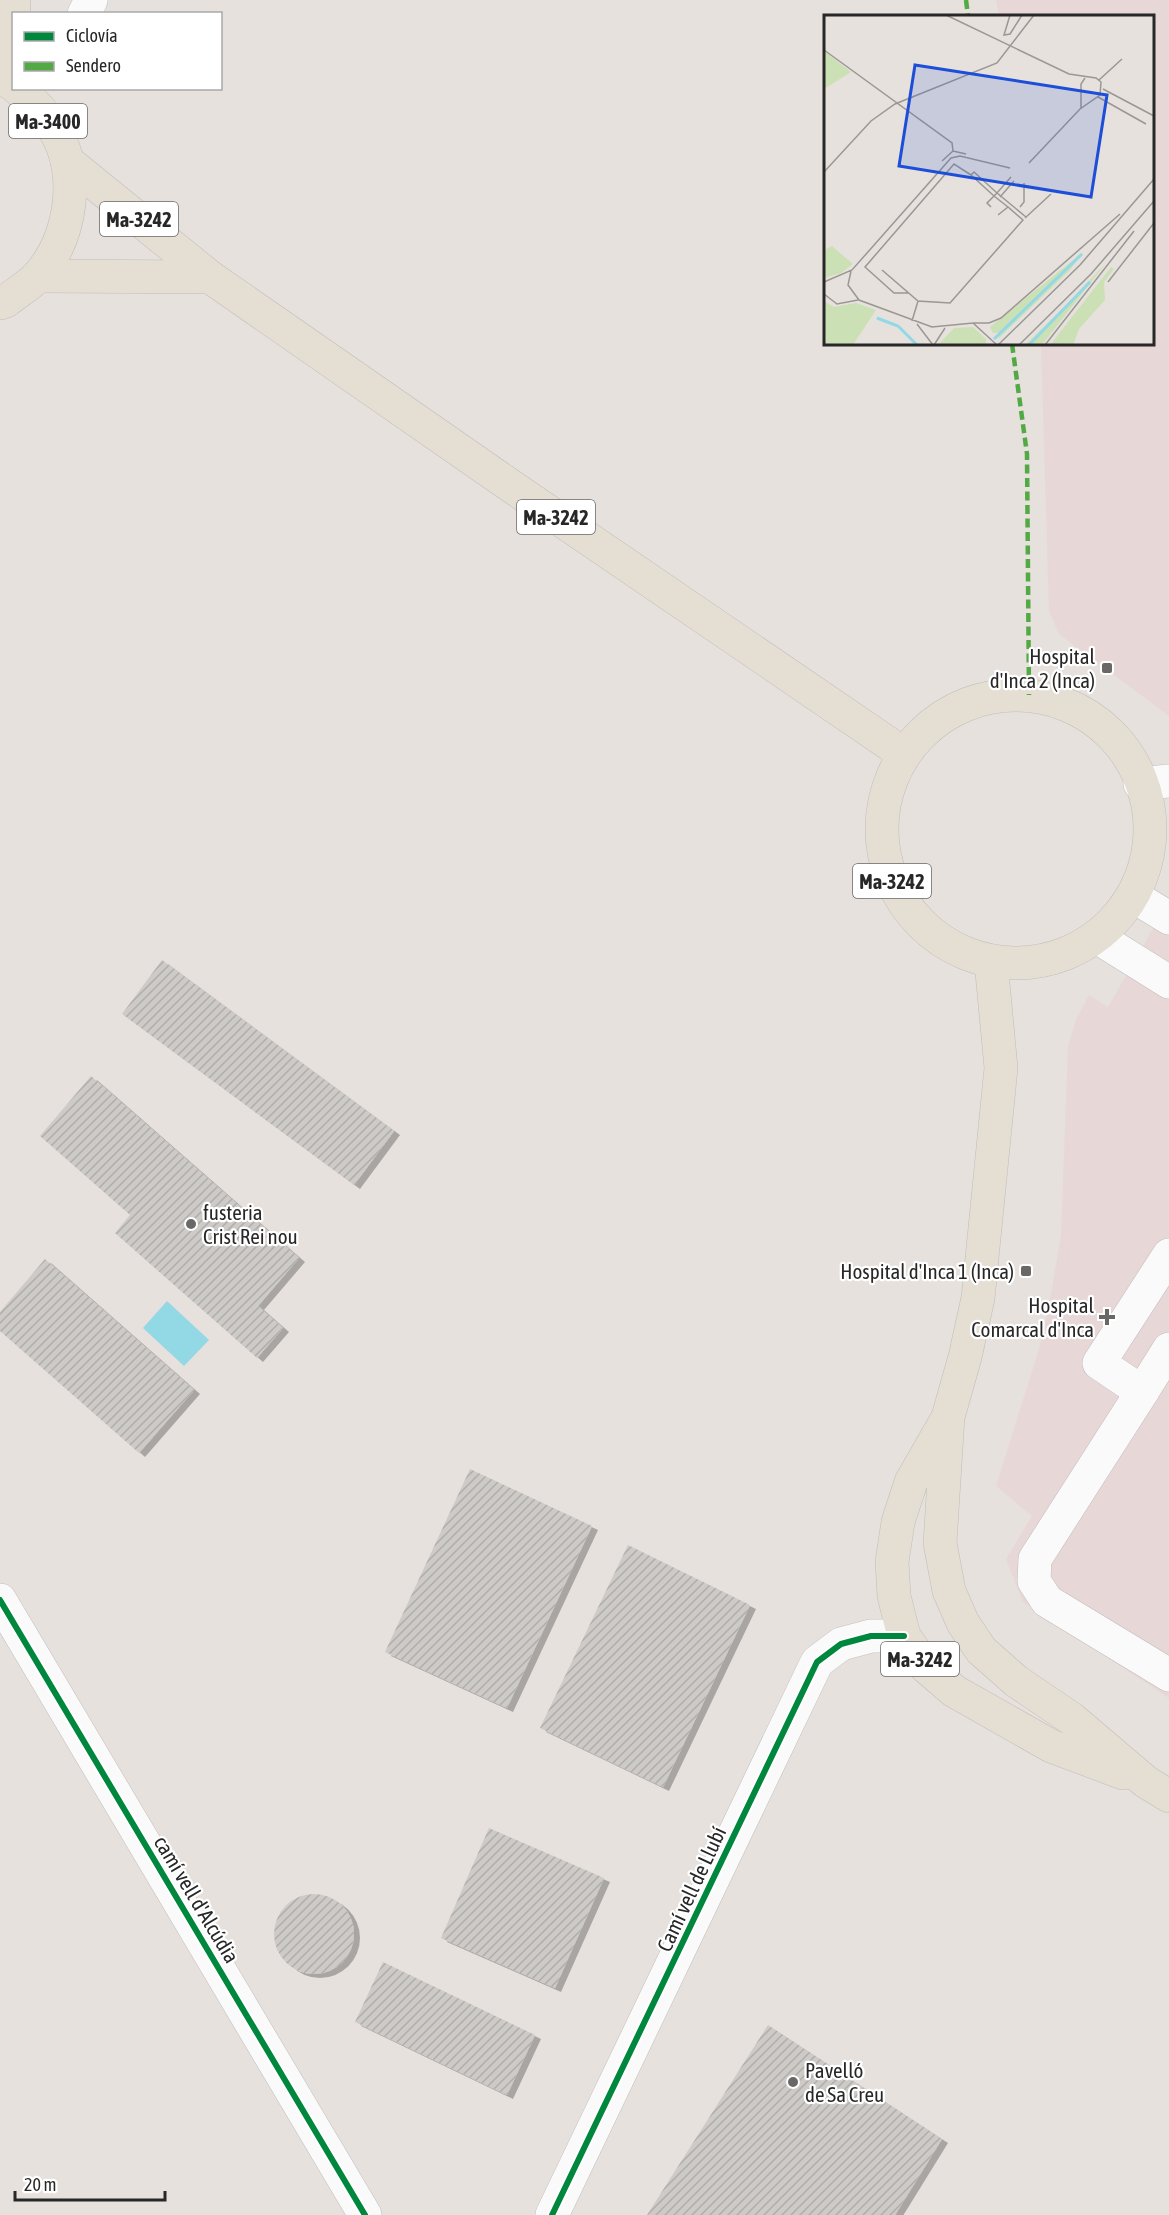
<svg xmlns="http://www.w3.org/2000/svg" width="1169" height="2215" font-family="'Asap Condensed',sans-serif">
<defs>
<pattern id="building-hatch" width="6" height="6" patternUnits="userSpaceOnUse" patternTransform="scale(1.5)"><rect width="6" height="6" fill="#cdcac7"/><path d="M-1 1l2-2M0 6l6-6M5 7l2-2" fill="none" stroke="#b0aeab"/></pattern>
<filter id="shadow"><feDropShadow dx="6" dy="4" stdDeviation="0" flood-color="#0004"/></filter>
</defs>
<rect width="100%" height="100%" fill="#e6e1dd"/>
<g fill="#e8d7d7">
<path d="M996,0h173v716l-110,-82 -10,-23 -8,-267h111v-328h-153z"/>
<path d="M1169,901v797l-146,-96 -17,-43 26,-43 -36,-30 44,-140 12,-57 9,-54 7,-189 8,-26 13,-25 19,12z"/>
</g>
<path fill="#93d8e5" d="M167,1301l42,39 -25,26 -41,-38z"/>
<g fill="url(#building-hatch)" filter="url(#shadow)">
<path d="M162,960l232,171 -40,54 -232,-171z"/>
<path d="M91,1076l208,182 -41,48 25,22 -26,30 -142,-125 15,-18 -90,-79z"/>
<path d="M45,1259l149,131 -55,63 -139,-122v-19z"/>
<path d="M470,1469l122,57 -85,182 -122,-56z"/>
<path d="M628,1545l122,60 -87,182 -123,-59z"/>
<path d="M489,1828l115,50 -49,110 -114,-50z"/>
<circle cx="314" cy="1934" r="40"/>
<path d="M383,1962l152,73 -28,60 -152,-73z"/>
<path d="M768,2025l174,114 -47,76h-248z"/>
</g>
<g fill="none" stroke-linecap="round" stroke-linejoin="round">
<g stroke="#c0bebe" stroke-width="34">
<g id="minor">
<path d="M84,14l7,-14"/>
<path d="M1140,784l29,-3"/>
<path d="M1133,896l36,22"/>
<path d="M1097,937l72,45"/>
<path d="M1169,1255l-70,108 43,29 27,-43"/>
<path d="M1142,1392l-107,167 -1,22 13,20 122,74"/>
<path d="M0,1600l365,615"/>
<path d="M552,2215l265,-553 24,-18 30,-8h33"/>
</g>
</g>
<g stroke="#bfbdbc" stroke-width="34">
<g id="major">
<path d="M10,83l4,-83"/>
<path d="M67,161l143,116 301,209 393,268"/>
<path d="M38,276l172,1"/>
<path d="M0,303l6,-2c10,-8 24,-16 32,-25 34,-39 43,-103 16,-147 -9,-16 -22,-29 -37,-41"/>
<circle cx="1016" cy="829" r="134"/>
<path d="M991,962l10,106 -23,230 -13,59 -17,60 -8,126 9,48 14,32 18,27 35,31 56,38 74,63 23,14"/>
<path d="M946,1421l-35,61 -13,40 -6,40 2,34 10,40 21,30 29,25 97,55 72,27"/>
</g>
</g>
<use href="#minor" stroke="#fbfafa" stroke-width="33"/>
<use href="#major" stroke="#e4ded3" stroke-width="33"/>
<g stroke="#53aa44" stroke-width="4.5" stroke-dasharray="9 4.5" stroke-linecap="butt">
<path d="M966,0l2,16"/>
<path d="M1012,344l15,110 2,241"/>
</g>
<g stroke="#fff" stroke-width="10">
<g id="cycleway">
<path d="M0,1600l365,615"/>
<path d="M552,2215l265,-553 24,-18 30,-8h33"/>
</g>
</g>
<use href="#cycleway" stroke="#00873e" stroke-width="6"/>
</g>
<g fill="#6a6867" stroke="#fff" stroke-width="2">
<rect x="1101" y="662" width="12" height="12" rx="3"/>
<circle cx="191" cy="1224" r="6"/>
<rect x="1020" y="1265" width="12" height="12" rx="3"/>
<path d="M1104 1308h6v6h6v6h-6v6h-6v-6h-6v-6h6z"/>
<circle cx="793" cy="2082" r="6"/>
</g>
<g text-anchor="middle" dominant-baseline="central" stroke-width="4.5" stroke-linejoin="round" paint-order="stroke">
<g fill="#fff" stroke="#686868" stroke-width="1.5">
<rect x="9" y="104" width="78" height="34" rx="4.5"/>
<rect x="100" y="202" width="78" height="34" rx="4.5"/>
<rect x="517" y="500" width="78" height="34" rx="4.5"/>
<rect x="853" y="864" width="78" height="34" rx="4.5"/>
<rect x="881" y="1642" width="78" height="34" rx="4.5"/>
</g>
<g font-size="20" font-weight="bold" fill="#272727">
<text x="48" y="121">Ma-3400</text>
<text x="139" y="219">Ma-3242</text>
<text x="556" y="517">Ma-3242</text>
<text x="892" y="881">Ma-3242</text>
<text x="920" y="1659">Ma-3242</text>
</g>
<g font-size="21" fill="#272727" stroke="#fff" text-anchor="end">
<text x="1095" y="656">Hospital<tspan x="1095" dy="24">d'Inca 2 (Inca)</tspan></text>
<text x="203" y="1212" text-anchor="start">fusteria<tspan x="203" dy="24">Crist Rei nou</tspan></text>
<text x="1014" y="1271">Hospital d'Inca 1 (Inca)</text>
<text x="1094" y="1305">Hospital<tspan x="1094" dy="24">Comarcal d'Inca</tspan></text>
<text x="805" y="2070" text-anchor="start">Pavelló<tspan x="805" dy="24">de Sa Creu</tspan></text>
</g>
<g font-size="21" fill="#272727" stroke="#fff">
<text transform="translate(691 1889) rotate(-65)">Camí vell de Llubí</text>
<text transform="translate(197 1899) rotate(59)">camí vell d'Alcúdia</text>
</g>
</g>
<g transform="translate(824 15)">
<rect width="330" height="330" fill="#e6e1dd"/>
<path d="M0,36l27,21 -27,17zM8,231l21,18 -12,9 -17,5v-28zM259,237l-13,18 -72,69 2,-6h-7l-3,-6zM282,248l-64,82h-17l39,-38zM287,252l3,2 -10,13 1,18 -26,29 -6,16h-23zM0,286l10,6 22,-4 20,7 -23,35h-29zM149,312l13,12v6h-48l16,-17z" fill="#cce0b6"/>
<path fill="none" stroke="#93d8e5" stroke-width="3" d="M53,303l21,8 19,19M170,324l88,-85M205,330l61,-63"/>
<path fill="none" stroke="#9a9794" stroke-width="1.5" d="M122,0l123,59 27,4 5,4 -1,13 -20,14 -51,54M186,0l-6,20 6,-1 12,-19M0,35l128,93 1,8M275,65l23,-21M279,74l51,27M274,82l48,27M257,94v-25l4,-6M118,146l11,-10 13,3M0,157l47,-51 24,-17 102,-41 37,-48M176,182l14,-16M167,192l-4,-4 7,-7 -23,-21 3,-3 23,21 14,-16M184,192l-14,-11 3,-3 29,24M196,192l4,-5v-19M201,203l26,-24M58,255l36,31 32,2 73,-83 -15,-13 -10,8M27,256l-3,14 11,15 73,27 41,-4 24,22M0,267l28,-12 99,-112 9,-2 50,12M284,267l46,-59M84,278h-14l-29,-26 89,-103 17,11M0,279l13,10 21,-4M88,306l6,-20M149,308h16l12,-5 119,-104M93,309l16,21M110,330l11,-17M174,330l82,-80 74,-86M195,330l72,-71 63,-73M221,330l89,-114"/>
<path fill="#1d4ed8" fill-opacity="0.15" stroke="#1d4ed8" stroke-width="3" d="M91,50l192,30 -16,102 -192,-31z"/>
<rect width="330" height="330" fill="none" stroke="#272727" stroke-width="3"/>
</g>
<rect x="12" y="12" width="210" height="78" fill="#ffffff" stroke="#a9a9a9" stroke-width="1.5"/>
<rect x="24" y="32" width="30" height="9" fill="#00873e" stroke="#a9a9a9" stroke-width="1.5"/>
<text x="66" y="42" font-size="18" fill="#272727">Ciclovía</text>
<rect x="24" y="62" width="30" height="9" fill="#53aa44" stroke="#a9a9a9" stroke-width="1.5"/>
<text x="66" y="72" font-size="18" fill="#272727">Sendero</text>
<path d="M15 2191v9h150v-9" fill="none" stroke="#272727" stroke-width="3"/>
<text x="24" y="2191" font-size="18" fill="#272727" stroke="#ffffff" stroke-width="4.5" paint-order="stroke">20 m</text>
</svg>
